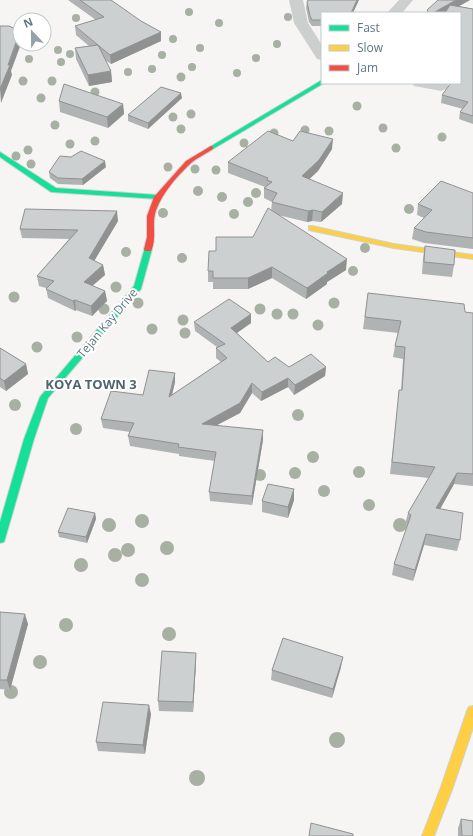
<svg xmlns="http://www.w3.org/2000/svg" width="473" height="836" font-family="'Open Sans',sans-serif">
<rect width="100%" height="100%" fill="#f6f5f4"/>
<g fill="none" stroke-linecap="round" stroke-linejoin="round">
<g stroke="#cfd2d3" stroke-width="2">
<g id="fast">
<path d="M322,80v3h2l-111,66h-4l-1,-1z"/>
<path d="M0,152l56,36 102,7 4,2 -4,2 -107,-7 -51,-35z"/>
<path d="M145,247h6l1,2 -11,40 -93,109 -14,41 -29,100 -1,3 -4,1v-21l24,-83 16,-42 94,-111z"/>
</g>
</g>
<g stroke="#cfd2d3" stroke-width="2">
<g id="slow">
<path d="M309,226h3l82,18 79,11v4l-79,-11 -85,-18z"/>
<path d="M473,706v22l-20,59 -19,49h-12l19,-49 26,-76 2,-4z"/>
</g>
</g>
<g stroke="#cfd2d3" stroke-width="2">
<path id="jam" d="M211,146l2,1v2c-7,5 -17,9 -23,15 -14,13 -30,32 -35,50 -3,12 2,25 -4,37h-6l-1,-2 3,-12v-21l7,-19 32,-36z"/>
</g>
<g fill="#cdcfcf" fill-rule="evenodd">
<path d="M289,0h14l5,23 14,22v15l-5,-1 -23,-36z"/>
<path d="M399,0h14l-11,13h-15z"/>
<path d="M412,83h34l3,3 -3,3 -5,2 -27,-5z"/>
</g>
<use href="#fast" fill="#16e098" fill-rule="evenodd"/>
<use href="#slow" fill="#ffcf43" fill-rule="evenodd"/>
<use href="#jam" fill="#f24e42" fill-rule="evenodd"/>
</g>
<g fill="#a7b0a2">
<circle cx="189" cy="12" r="4"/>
<circle cx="288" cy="17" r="4"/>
<circle cx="76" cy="18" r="4"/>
<circle cx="219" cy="23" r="4"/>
<circle cx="173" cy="39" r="4"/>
<circle cx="277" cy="44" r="4"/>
<circle cx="200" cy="48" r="4"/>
<circle cx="58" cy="50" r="4"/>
<circle cx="70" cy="54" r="4"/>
<circle cx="162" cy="55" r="4"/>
<circle cx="256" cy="58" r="4"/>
<circle cx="29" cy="59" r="4"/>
<circle cx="61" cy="62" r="4"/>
<circle cx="192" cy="67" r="4"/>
<circle cx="152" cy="69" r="4"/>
<circle cx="128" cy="72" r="4"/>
<circle cx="237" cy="73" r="4"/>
<circle cx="181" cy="77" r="4.5"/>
<circle cx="23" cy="81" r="4.5"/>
<circle cx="52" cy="81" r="4.5"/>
<circle cx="95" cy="92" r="4.5"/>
<circle cx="41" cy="98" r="4.5"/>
<circle cx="357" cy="106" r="4.5"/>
<circle cx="191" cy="114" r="4.5"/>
<circle cx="173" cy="117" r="4.5"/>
<circle cx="55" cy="125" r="4.5"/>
<circle cx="383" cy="128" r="4.5"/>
<circle cx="181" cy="129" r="4.5"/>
<circle cx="305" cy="130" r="4.5"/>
<circle cx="329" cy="131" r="4.5"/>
<circle cx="274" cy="133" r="4.5"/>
<circle cx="442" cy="137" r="4.5"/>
<circle cx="95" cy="141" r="4.5"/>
<circle cx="244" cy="143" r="4.5"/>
<circle cx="70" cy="144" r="4.5"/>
<circle cx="396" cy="148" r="4.5"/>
<circle cx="28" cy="150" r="4.5"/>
<circle cx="16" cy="156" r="4.5"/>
<circle cx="31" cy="164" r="4.5"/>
<circle cx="168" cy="167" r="4.5"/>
<circle cx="195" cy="169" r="4.5"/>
<circle cx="216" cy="170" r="4.5"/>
<circle cx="198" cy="191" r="5"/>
<circle cx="256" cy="193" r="5"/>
<circle cx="222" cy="197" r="5"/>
<circle cx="248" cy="202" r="5"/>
<circle cx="409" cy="209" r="5"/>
<circle cx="163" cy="213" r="5"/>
<circle cx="234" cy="214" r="5"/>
<circle cx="365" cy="248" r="5"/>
<circle cx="126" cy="252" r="5"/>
<circle cx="182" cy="258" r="5"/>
<circle cx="353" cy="271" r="5"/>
<circle cx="116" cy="287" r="5.5"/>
<circle cx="14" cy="297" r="5.5"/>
<circle cx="138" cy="303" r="5.5"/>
<circle cx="334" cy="303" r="5.5"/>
<circle cx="104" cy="309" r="5.5"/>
<circle cx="260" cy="309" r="5.5"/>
<circle cx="277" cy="314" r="5.5"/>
<circle cx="293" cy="314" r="5.5"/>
<circle cx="183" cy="320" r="5.5"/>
<circle cx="318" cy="325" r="5.5"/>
<circle cx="152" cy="329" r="5.5"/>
<circle cx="185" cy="333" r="5.5"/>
<circle cx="77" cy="337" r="5.5"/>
<circle cx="37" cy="347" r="5.5"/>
<circle cx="15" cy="405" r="6"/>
<circle cx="298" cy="415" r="6"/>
<circle cx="76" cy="429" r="6"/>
<circle cx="313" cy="457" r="6"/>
<circle cx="359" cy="472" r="6"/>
<circle cx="295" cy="473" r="6"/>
<circle cx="260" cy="475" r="6"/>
<circle cx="324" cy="491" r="6"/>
<circle cx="369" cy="505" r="6"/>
<circle cx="142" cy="521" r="7"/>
<circle cx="109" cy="525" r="7"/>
<circle cx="400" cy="525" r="7"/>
<circle cx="167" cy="548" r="7"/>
<circle cx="128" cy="550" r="7"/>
<circle cx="115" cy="555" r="7"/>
<circle cx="81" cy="565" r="7"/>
<circle cx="142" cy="580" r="7"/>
<circle cx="66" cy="625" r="7"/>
<circle cx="169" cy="634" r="7"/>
<circle cx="40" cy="662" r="7"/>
<circle cx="11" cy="692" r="7"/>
<circle cx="337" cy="740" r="8"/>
<circle cx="197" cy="778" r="8"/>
</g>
<g fill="#b0b3b3">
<path d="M68,0h43l50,41 -50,23 -6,-4 6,11 1,11 -23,4 -13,-27 -1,-11 14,-2 -13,-11 -1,-9 21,-6z"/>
<path d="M470,0l-11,6 14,3v115l-14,-5 1,-7 3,-3 -22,-6 1,-8 18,-12v-70h-33v-3z"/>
<path d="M307,2l15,11v13h-10l-3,-4 -3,-14z"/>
<path d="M182,98l-34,31 -20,-8v-6z"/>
<path d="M59,101l64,3 1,10 -16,14 -48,-16z"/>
<path d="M293,141l39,8 -14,22 -9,8 33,25 -21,18 -9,-1 -5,1 -29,-7 68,55 -19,12v2l-21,15 -34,-21 -24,11h-35v-7h-5v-11l8,-20 37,-14 18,-26 1,-9 -8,-4v-10l1,-1 -37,-14v-11z"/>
<path d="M106,167l-23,18 -25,-1 -8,-6 -1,-6z"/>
<path d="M473,193v56l-49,-6 -12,-4 2,-11 10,-10 -7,-3 1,-11z"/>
<path d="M118,221l-24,40 9,4 2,10 -13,11 13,5 2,10 -15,15 -16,-6 -1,1 -27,-13 -2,-10 -7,-2 -2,-10 32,-37 -47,-1 -2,-9z"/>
<path d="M425,246l29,19 -2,12 -30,-3 1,-16z"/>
<path d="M368,293l97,19 8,1v173l-19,-2 -14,25 20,31 -3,11 -33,-6 -11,36 -21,-6 2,-11 14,-39 -3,-1 3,-11 21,-35 -39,-4 8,-73 1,-11h2l2,-31 -10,-2 2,-11 3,-13 -35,-4z"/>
<path d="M251,314v9l-14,10 31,29 21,5h37l-1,9 -31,19 -6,-8 -27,14 -9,-8 -12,20 -23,12 46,15 -11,65 -42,-4 -1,-9 6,-31 -36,-5v-2l-49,-8 -2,-10 2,-4 -27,-4 -2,-9 42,-24 32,-22v9l-3,13 49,-33 -5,-4v-10l1,-1 -22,-16 -1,-9z"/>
<path d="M0,348l26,16 2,10 -22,17 -6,-4z"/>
<path d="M294,489v11l-6,18 -26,-6v-11z"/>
<path d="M95,513l1,6 -9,24 -28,-6 -1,-5z"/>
<path d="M0,612l28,12 -18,66 -10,-1z"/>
<path d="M196,663l-3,49 -34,-1 -1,-10z"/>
<path d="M341,667l-9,31 -61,-18 1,-10z"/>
<path d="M151,714l-6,40 -47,-3 -2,-9z"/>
<path d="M461,819l12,17h-15v-8z"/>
</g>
<g fill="#909292">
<path d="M357,0h2l-6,13h-2z"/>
<path d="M456,0h14l-23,13h-14z"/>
<path d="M20,31v13h1l-10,27 1,4 -11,28 -1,-14z"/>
<path d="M161,32v9l-50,23 -1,-9z"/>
<path d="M111,71l1,11 -23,4 -1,-11z"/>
<path d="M181,93l1,5 -34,31v-6z"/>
<path d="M123,104l1,10 -16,14 -1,-11z"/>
<path d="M333,139l-1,10 -14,22 -17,16 1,-11z"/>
<path d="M105,161l1,6 -23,18 -1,-6z"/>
<path d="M343,193l-1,11 -21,18 1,-10z"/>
<path d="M313,210l-1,11 -5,1 1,-11z"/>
<path d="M117,211l1,10 -28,47 -1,-10z"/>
<path d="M347,259l-1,11 -19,12v2l-21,15 1,-11 20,-16z"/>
<path d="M103,265l2,10 -20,17 -1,-10z"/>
<path d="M272,267v11l-24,11v-11z"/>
<path d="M105,291l2,10 -15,15 -1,-10z"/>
<path d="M75,300l1,10 -1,1 -2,-10z"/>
<path d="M251,314v9l-20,14v-9z"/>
<path d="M26,364l2,10 -22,17 -2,-10z"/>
<path d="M326,367l-1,9 -31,19 1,-10z"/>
<path d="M175,373v9l-6,25v-10z"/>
<path d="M288,378v9l-27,14 1,-9z"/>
<path d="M252,383v10l-12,20 -38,20v-9z"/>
<path d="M263,430v10l-11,65v-9z"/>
<path d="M457,473l-3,11 -20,36 2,-12z"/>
<path d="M294,489v11l-6,18v-11z"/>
<path d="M95,513l1,6 -9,24 -1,-6z"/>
<path d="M426,534l-2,11 -11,36 2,-11z"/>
<path d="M25,614l3,10 -18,66 -3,-10z"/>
<path d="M196,653v10l-3,49v-10z"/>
<path d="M343,657l-2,10 -9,31 1,-9z"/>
<path d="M149,705l2,9 -6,40 -2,-9z"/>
</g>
<g fill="#cdd0d0" stroke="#909292">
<path d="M80,0h31l30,21 20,11 -51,23 -35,-29 29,-9z"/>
<path d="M308,0h49l-6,13h-29v7h-10l-2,-4 -3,-14z"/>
<path d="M438,0h18l-23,13h-4l-2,-3z"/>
<path d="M450,5l23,4v107l-13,-4 8,-10 -26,-7 9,-12h9v-70h-15z"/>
<path d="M0,26h9l11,5 -12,34h2l-10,24z"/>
<path d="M98,45l13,26 -23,4 -13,-27z"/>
<path d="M64,84l59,20 -16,13 -48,-16z"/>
<path d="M161,87l20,6 -33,30 -20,-8z"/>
<path d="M268,131l25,10 7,-10 33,8 -14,21 -17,16 41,17 -21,19 -9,-2 -5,1 -36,-9 5,-9 -13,-5 8,-6 -5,-2 1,-2 -40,-16z"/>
<path d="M81,151l24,10 -23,18 -24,-1 -9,-6 11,-16 11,1z"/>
<path d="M441,181l32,12v45l-47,-6 -12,-4 18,-18 -14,-6z"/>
<path d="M268,208l79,51 -20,13 1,1 -21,15 -35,-21 -24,11h-35v-7h-5l1,-20h7v-14h37z"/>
<path d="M25,209l92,2 -28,47 14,7 -19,17 21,9 -14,15 -16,-6 -2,1 -27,-12 8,-8 -17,-5 41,-46 -58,-1z"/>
<path d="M425,246l30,4 -1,15 -30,-3z"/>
<path d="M368,293l96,11 1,8 8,1v161l-16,-1 -21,35 27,5 -3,27 -34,-6 -11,36 -21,-6 17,-49 -3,-2 27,-46 -43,-5 7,-72h3l3,-43 -10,-1 6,-25 -36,-4z"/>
<path d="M229,299l22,15 -20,14 37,34 7,-5 14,10 22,-13 15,13 -31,18 -7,-7 -26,14 -10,-9 -12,20 -38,21 61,6 -11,66 -43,-4 7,-40 -38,-5 1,-3 -51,-8 6,-13 -33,-4 10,-28 32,4 6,-25 26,3 -6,24 58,-39 -11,-10 9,-4 -31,-22z"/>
<path d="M0,348l26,16 -22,17 -4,-3z"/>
<path d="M268,484l26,5 -6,18 -26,-6z"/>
<path d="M68,508l27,5 -9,24 -28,-5z"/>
<path d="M0,612l25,2 -18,66h-7z"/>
<path d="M283,638l60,19 -10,32 -61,-19z"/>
<path d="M162,651l34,2 -3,49 -35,-1z"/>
<path d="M103,702l46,3 -6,40 -47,-3z"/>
<path d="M461,819l12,2v15h-11z"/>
<path d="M311,823l42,11v2h-44z"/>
</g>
<g text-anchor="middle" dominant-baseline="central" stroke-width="4" stroke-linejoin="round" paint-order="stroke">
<g font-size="12" fill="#5f7780" stroke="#fff">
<text transform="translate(107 323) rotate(-50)">Tejan Kay Drive</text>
</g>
<g font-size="13" font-weight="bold" fill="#52646b" stroke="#fff">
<text x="91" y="384">KOYA TOWN 3</text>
</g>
</g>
<rect x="321" y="12" width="140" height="72" fill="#ffffff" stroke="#bfc9cc"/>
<rect x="329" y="25" width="20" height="6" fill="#16e098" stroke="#bfc9cc"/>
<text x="357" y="32" font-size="12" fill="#5f7780">Fast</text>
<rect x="329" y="45" width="20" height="6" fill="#ffcf43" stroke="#bfc9cc"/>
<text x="357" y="52" font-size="12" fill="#5f7780">Slow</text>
<rect x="329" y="65" width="20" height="6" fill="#f24e42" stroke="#bfc9cc"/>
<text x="357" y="72" font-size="12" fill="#5f7780">Jam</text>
<g transform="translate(32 32) rotate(338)"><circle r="19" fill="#ffffff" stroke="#bfc9cc"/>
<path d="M0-3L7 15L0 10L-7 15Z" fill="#94a3a9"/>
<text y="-6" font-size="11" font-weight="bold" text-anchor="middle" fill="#5f7780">N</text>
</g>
</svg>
